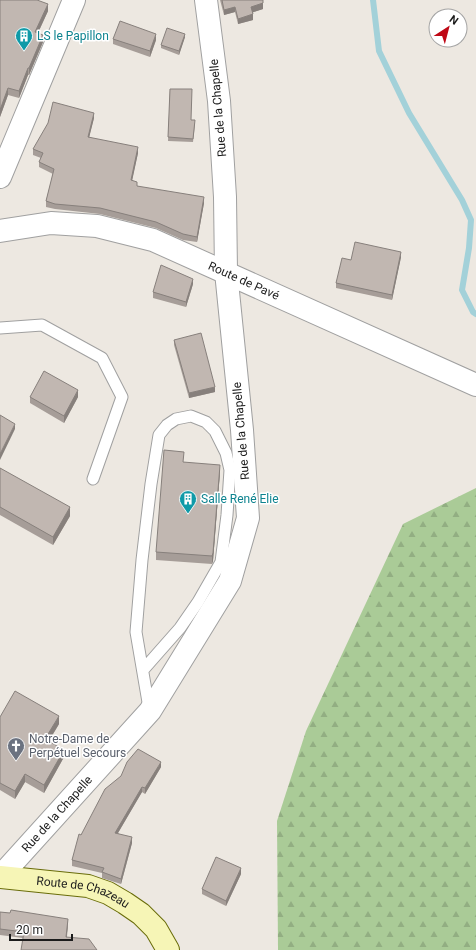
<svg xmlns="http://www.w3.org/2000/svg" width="476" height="950" font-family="Roboto,sans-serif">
<defs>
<pattern id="forest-firs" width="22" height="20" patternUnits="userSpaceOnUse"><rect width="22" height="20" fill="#aacb97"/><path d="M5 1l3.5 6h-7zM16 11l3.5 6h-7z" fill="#92ae82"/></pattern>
</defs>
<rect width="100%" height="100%" fill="#ede8e1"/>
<path fill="url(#forest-firs)" d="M476,488v462h-198l-1,-129 29,-90 97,-207z"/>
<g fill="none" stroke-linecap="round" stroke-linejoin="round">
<path stroke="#a3d1d9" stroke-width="6" d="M373,0l6,51 30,62 53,87 9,20 -2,28 -7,42 11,22 3,2"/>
<g stroke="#a0a0a0" stroke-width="13">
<g id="service">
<path d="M0,328l42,-3 60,33 20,39 -29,82"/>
<path d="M143,670l37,-42 18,-26 23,-40 6,-47 3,-45 -4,-17 -11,-22 -9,-9 -15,-6 -15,3 -9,6 -8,10 -8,49 -9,76 -6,72 13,76"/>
</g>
</g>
<g stroke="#a0a0a0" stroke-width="24">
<g id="minor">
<path d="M0,177l74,-177"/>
<path id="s1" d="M0,231l51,-8 46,3 56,14 323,145"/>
<path id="s2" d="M0,877l150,-166 80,-130 18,-63 -6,-88 -16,-158 -1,-75 -6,-96 -13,-101"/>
</g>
</g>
<g stroke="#696c09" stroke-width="24">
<g id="secondary">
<path id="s3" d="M0,877l88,9 20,7 17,10 16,11 15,15 12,21"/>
</g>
</g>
<use href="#service" stroke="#fff" stroke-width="11"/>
<use href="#minor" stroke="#fff" stroke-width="22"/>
<use href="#secondary" stroke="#f6f5b6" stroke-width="22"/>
</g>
<g fill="#a69d98">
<path d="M0,0l48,11 -10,22 5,9 -14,33h-1l-9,23 -11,-3 -8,22z"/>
<path d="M220,0h43v9l-10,3v8l-15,4 -3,-12 -11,3z"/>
<path d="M185,37l-6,18 -18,-7v-3z"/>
<path d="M113,39l43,1 -6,17 -37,-13z"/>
<path d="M170,89l21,31 4,4 -2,18 -25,-1z"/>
<path d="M94,118l-5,19 49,16 -6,27 5,6 67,17 -7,39 -14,-2 -27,-12 -56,-14 -45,-5 -9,-2v-6l7,-27 -14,-7v-5l2,-4 -8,-3v-6z"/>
<path d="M401,257l-9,43 -56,-12v-5l15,-23z"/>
<path d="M193,284l-7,23 -33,-9v-6z"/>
<path d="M174,340l41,52 -26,6 -15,-53z"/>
<path d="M30,397h48l-14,26 -34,-20z"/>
<path d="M183,462l37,10 -7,89 -1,3 -56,-4v-8z"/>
<path d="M0,468l70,48 -17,29 -53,-30z"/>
<path d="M0,717l59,7 -10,17 15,16 -20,36 -19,-11 -10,17 -15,-9z"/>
<path d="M161,767l-16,27 -3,-2 -24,41 14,10 -11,41 -19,-6v-5l-30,-7v-6l9,-25 40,-59z"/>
<path d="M241,874l-15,32 -24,-12v-5z"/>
<path d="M0,912l68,12 -1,13 -44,1 -23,-3z"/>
</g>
<g fill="#87807c">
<path d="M263,3v6l-12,4v-6z"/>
<path d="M48,4v7l-13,28v-7z"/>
<path d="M235,7v5l-11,3v-5z"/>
<path d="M253,14v6l-15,4v-5z"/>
<path d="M156,34v6l-6,17v-6z"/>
<path d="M185,34v3l-6,18v-4z"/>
<path d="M43,35v7l-14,33v-7z"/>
<path d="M28,68v7l-9,23v-7z"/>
<path d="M8,88v7l-8,22v-7z"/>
<path d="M94,113v5l-6,24v-5z"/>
<path d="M138,147v6l-7,33v-6z"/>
<path d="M204,197v6l-7,39v-5z"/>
<path d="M401,252v5l-9,43v-5z"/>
<path d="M193,279v5l-7,23v-5z"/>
<path d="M215,387v5l-26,6v-5z"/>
<path d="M78,390v7l-14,26v-7z"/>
<path d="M15,424v5l-15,31v-6z"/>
<path d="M220,465v7l-7,89 -1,3v-8z"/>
<path d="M70,507v9l-17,29v-8z"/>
<path d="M59,716v8l-14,23v-8z"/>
<path d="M64,750v7l-20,36v-8z"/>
<path d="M161,762v5l-16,27v-6z"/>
<path d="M25,774v8l-10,17v-8z"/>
<path d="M142,787v5l-27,46v-5z"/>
<path d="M132,837v6l-11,41v-5z"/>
<path d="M241,868v6l-15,32v-5z"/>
<path d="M68,919v5l-2,18v-5z"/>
</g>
<g fill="#c1b7b1" stroke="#87807c">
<path d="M0,0h37l11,4 -13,28 8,3 -14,33h-1l-9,23 -11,-3 -8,22z"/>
<path d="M222,0h41v3l-12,4 2,7 -15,5 -3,-12 -11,3z"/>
<path d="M120,21l36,13 -6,17 -37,-12z"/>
<path d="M167,28l18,6 -6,17 -18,-6z"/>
<path d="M170,89h22l-1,31h4l-2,19 -25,-2z"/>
<path d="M53,102l41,11 -6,24 50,10 -7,33 6,2v4l67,11 -7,40 -14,-3 -27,-12 -56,-14 -45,-4 -9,-3 8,-32 -15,-7 4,-9 -10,-4 15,-26z"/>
<path d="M355,242l46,10 -9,43 -56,-12 6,-25 9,2z"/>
<path d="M161,265l32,14 -7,23 -33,-10z"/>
<path d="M201,333l14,54 -26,6 -15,-53z"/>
<path d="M44,371l34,19 -14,26 -34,-19z"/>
<path d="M0,415l15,9 -15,30z"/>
<path d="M164,450l20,2 -1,10 37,3 -7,88 -1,3 -56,-4z"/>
<path d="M0,468l70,39 -17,30 -53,-30z"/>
<path d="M15,691l44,25 -14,23 19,11 -20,35 -19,-11 -10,17 -15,-8v-66z"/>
<path d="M138,749l23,13 -16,26 -3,-1 -27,46 17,4 -11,42 -19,-7 2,-4 -32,-8 7,-26 2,1 24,-46 16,-13 6,-14z"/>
<path d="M216,857l25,11 -15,33 -24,-12z"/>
<path d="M11,910l57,9 -2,18 23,2 8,11h-76l3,-18 -24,-3v-17l10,1z"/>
</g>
<defs>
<g id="building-pin" transform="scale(0.9)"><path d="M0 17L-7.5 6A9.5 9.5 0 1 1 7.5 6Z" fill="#0f9aa8" stroke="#fff"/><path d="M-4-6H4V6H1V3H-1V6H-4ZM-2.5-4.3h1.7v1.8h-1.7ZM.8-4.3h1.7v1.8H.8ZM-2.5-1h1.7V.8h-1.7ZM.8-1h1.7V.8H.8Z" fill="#fff"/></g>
<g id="church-pin" transform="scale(0.9)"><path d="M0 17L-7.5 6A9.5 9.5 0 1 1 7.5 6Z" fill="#6b7280" stroke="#fff"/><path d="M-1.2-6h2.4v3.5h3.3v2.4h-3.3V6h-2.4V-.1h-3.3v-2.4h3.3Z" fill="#fff"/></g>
</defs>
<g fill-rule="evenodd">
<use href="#building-pin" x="24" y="36"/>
<use href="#building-pin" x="188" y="499"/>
<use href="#church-pin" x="16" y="746"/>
</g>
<g text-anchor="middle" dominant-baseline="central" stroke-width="3" stroke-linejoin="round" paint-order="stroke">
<g font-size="12" fill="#0d838f" stroke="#fff" text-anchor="start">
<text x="37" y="36">LS le Papillon</text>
<text x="201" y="499">Salle René Elie</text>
</g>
<g font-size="12" fill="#1c1c1c" stroke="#fff">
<text transform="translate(218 108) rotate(-95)">Rue de la Chapelle</text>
<text stroke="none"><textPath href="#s1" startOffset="255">Route de Pavé</textPath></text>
<text transform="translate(241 431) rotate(-95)">Rue de la Chapelle</text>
<text stroke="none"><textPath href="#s2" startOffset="85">Rue de la Chapelle</textPath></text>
<text stroke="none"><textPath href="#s3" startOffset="85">Route de Chazeau</textPath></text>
</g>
<g font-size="12" fill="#5b616d" stroke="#fff" text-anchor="start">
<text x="29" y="739">Notre-Dame de<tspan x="29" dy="14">Perpétuel Secours</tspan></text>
</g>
</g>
<g transform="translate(448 28) rotate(36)"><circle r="19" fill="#ffffff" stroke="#a4a4a4"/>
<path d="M0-3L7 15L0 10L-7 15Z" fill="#bf0815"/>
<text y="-6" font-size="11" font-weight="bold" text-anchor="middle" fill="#1c1c1c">N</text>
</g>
<path d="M10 934v6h62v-6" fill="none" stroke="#1c1c1c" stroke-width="2"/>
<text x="16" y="934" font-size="12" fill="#1c1c1c" stroke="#ffffff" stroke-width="3" paint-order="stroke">20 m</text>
</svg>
